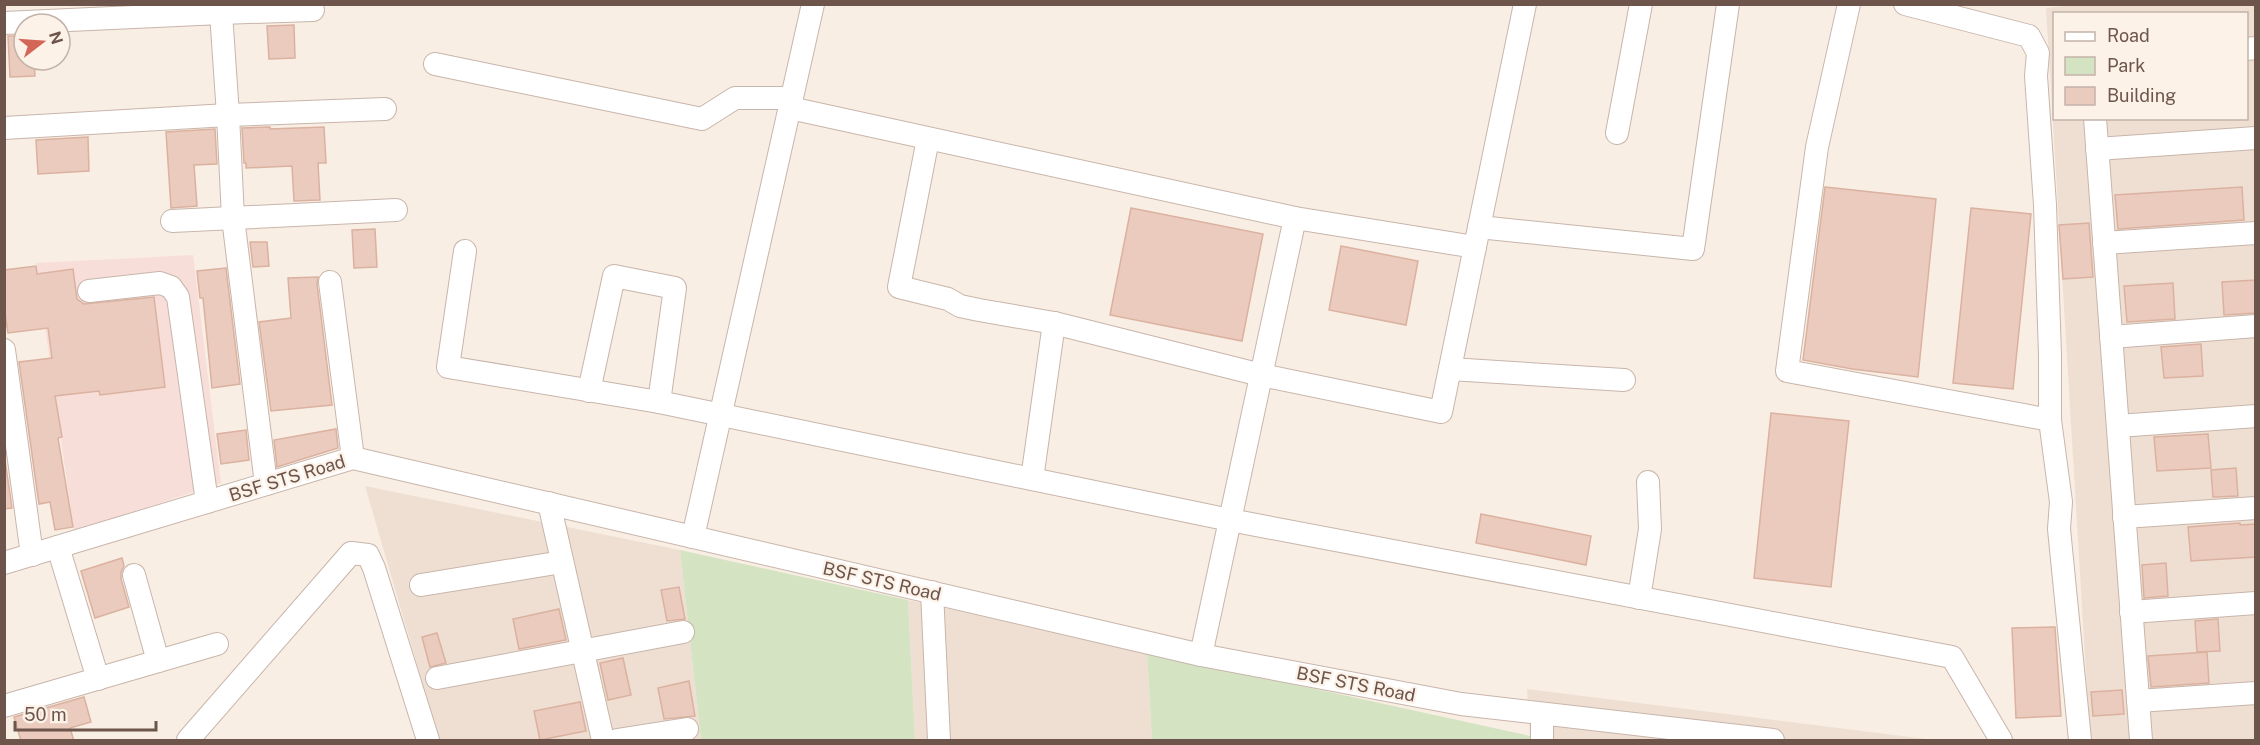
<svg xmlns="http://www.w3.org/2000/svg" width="2260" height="745" font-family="'Public Sans',sans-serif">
<rect width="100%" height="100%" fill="#f9eee3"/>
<g fill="#efdfd2" fill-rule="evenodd">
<path d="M2081,4l174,1v735h-165l-44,-732zM2054,14h192v104h-192z"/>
<path d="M365,486l315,64 21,190h-262z"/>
<path d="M908,600l239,52 5,88h-237z"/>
<path d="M1527,689l407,51h-404z"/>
</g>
<path fill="#f8ded8" d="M193,255l28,228 -147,48 -38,-268z"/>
<g fill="#d4e4c3">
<path d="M680,550l228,50 7,140h-214z"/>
<path d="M1147,652l383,84v4h-378z"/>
</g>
<g fill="#eacbbe" stroke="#dbb1a0" stroke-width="1.5">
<path d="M294,25l1,33 -26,1 -2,-33z"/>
<path d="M8,36h16v24h10l1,16 -25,1z"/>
<path d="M270,127v2l54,-2 2,36h-8l2,37 -26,1 -2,-35 -46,2v-5h-2l-2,-35z"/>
<path d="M215,129l2,35 -23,1 3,41 -26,2 -5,-76z"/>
<path d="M88,137l1,34 -51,3 -2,-34z"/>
<path d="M1825,187l111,12 -18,178 -66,-8 -49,-9z"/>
<path d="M2242,187l2,33 -126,9 -3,-34z"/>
<path d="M1131,208l132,26 -21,107 -132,-26z"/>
<path d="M1971,208l60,6 -18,175 -60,-6z"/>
<path d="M2089,223l4,54 -30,2 -4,-54z"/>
<path d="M375,229l2,38 -23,1 -2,-38z"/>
<path d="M250,242h17l2,24 -16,1z"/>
<path d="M1341,246l77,15 -12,64 -77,-15z"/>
<path d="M36,266l1,8 36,-5 4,30 7,5 70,-7 11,90 -65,8 -1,-4 -44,5 7,41 -4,1 15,89 -18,3 -5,-28 -11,2 -20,-142 33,-4 -4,-30 -40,5 -4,-26v-37z"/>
<path d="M226,268l14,116 -28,4 -9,-90h-3l-3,-27z"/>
<path d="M318,277l-1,7 15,121 -61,6 -12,-89 32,-4 -3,-40z"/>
<path d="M2256,280v33l-32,2 -2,-33z"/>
<path d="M2173,283l2,36 -48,3 -3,-36z"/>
<path d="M2201,344l2,32 -39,2 -3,-31z"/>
<path d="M1771,413l78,8 -18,166 -77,-9z"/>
<path d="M336,429l2,19 -61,19 -3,-27z"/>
<path d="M246,430l3,30 -28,4 -4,-30z"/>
<path d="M2208,434l3,34 -54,3 -3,-34z"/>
<path d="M4,453l8,55 -8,1z"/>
<path d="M2236,468l2,28 -25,1 -2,-27z"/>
<path d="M1481,514l110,22 -5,29 -110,-22z"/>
<path d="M2240,523v2l16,-1v33l-65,4 -3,-34z"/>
<path d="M122,558l2,8 -3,6v7l8,28 -34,11 -14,-47z"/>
<path d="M2166,563l2,33 -24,2 -2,-33z"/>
<path d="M679,587l6,32 -18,2 -6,-31z"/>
<path d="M559,609l7,31 -47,9 -6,-30z"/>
<path d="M2218,619l2,32 -23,1 -2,-31z"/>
<path d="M2055,627l6,89 -45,2 -4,-90z"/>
<path d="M437,633l9,30 -16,4 -8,-30z"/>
<path d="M2207,652l2,31 -58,4 -3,-31z"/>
<path d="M623,658l8,37 -23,5 -8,-37z"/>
<path d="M689,681l6,35 -31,3 -6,-31z"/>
<path d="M2122,690l2,24 -31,2 -2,-24z"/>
<path d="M84,697l7,25 -21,6 4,13h-53l-7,-24z"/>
<path d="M580,702l6,29 -46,9 -6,-29z"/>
</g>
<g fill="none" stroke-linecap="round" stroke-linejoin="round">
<g stroke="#c8b5ab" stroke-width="24">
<g id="minor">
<path d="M1849,4l-32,143 -30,224 263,49"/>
<path d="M1905,4l124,32 9,17 -2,23 9,129 5,150v65l11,82 -2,27 21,211"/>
<path d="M221,13l92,-3"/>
<path d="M4,23l217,-10 7,102 157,-6"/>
<path d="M2246,49l10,-1"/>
<path d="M435,64l267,55 33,-21h57"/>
<path d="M790,108l505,110 180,29"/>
<path d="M2095,118l46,622"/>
<path d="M4,128l224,-13 5,103 33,266"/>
<path d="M1617,133l24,-129"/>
<path d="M928,139l-29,148 49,12 12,7 19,4 75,13 207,52 180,37 84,-408"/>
<path d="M2097,149l159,-11"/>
<path d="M172,221l224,-11"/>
<path d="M1479,227l214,22 35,-245"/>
<path d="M2104,243l152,-10"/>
<path d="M465,251l-17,116 211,35 571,118 722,137 49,83"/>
<path d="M330,282l23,176"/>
<path d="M89,291l71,-8 11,4 7,10 29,205"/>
<path d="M2111,337l145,-11"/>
<path d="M4,350l28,205"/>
<path d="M1450,369l174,11"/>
<path d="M589,391l25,-115 61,12 -16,114"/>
<path d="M2118,426l138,-10"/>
<path d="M1032,479l22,-156"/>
<path d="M549,503l54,237"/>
<path d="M2124,517l132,-9"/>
<path d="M693,537l120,-533"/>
<path d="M58,547l40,132"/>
<path d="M4,563l349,-105 848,197 260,49 312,36"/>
<path d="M134,575l24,86"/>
<path d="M421,585l141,-23"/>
<path d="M932,592l7,148"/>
<path d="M1639,598l11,-69 -2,-47"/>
<path d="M2131,612l125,-9"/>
<path d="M1201,655l94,-437"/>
<path d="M437,678l246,-46"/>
<path d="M2138,701l118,-8"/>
<path d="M4,706l213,-62"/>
<path d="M188,740l163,-187 17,2 6,13 54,172"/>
<path d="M617,740l70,-11"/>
<path d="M1542,740v-26"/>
</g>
</g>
<use href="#minor" stroke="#fff" stroke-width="22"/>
</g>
<g text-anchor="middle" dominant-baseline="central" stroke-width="4.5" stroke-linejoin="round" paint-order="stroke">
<g font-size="18" fill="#6d554c" stroke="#fcf2e8">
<text transform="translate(287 478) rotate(-17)">BSF STS Road</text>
<text transform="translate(882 581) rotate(13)">BSF STS Road</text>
<text transform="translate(1356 684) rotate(11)">BSF STS Road</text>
</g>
</g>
<rect width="2260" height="745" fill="none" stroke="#6d554c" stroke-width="12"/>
<rect x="2053" y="12" width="195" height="108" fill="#fcf2e8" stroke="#c3b3aa" stroke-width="1.5"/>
<rect x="2065" y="32" width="30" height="9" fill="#ffffff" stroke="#c3b3aa" stroke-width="1.5"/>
<text x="2107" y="42" font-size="18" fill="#6d554c">Road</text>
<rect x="2065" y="57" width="30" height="18" fill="#d4e4c3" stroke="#c3b3aa" stroke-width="1.5"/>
<text x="2107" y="72" font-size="18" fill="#6d554c">Park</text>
<rect x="2065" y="87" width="30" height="18" fill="#eacbbe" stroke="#c3b3aa" stroke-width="1.5"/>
<text x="2107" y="102" font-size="18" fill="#6d554c">Building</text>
<g transform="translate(42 42) rotate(73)"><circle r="28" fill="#fcf2e8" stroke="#c3b3aa" stroke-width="1.5"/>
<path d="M0-4.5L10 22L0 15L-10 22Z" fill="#d46657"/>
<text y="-9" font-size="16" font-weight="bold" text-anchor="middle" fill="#6d554c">N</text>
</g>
<path d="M15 721v9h141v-9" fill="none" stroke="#6d554c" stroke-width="3"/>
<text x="24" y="721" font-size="18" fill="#6d554c" stroke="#fcf2e8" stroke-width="4.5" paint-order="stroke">50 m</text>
</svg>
